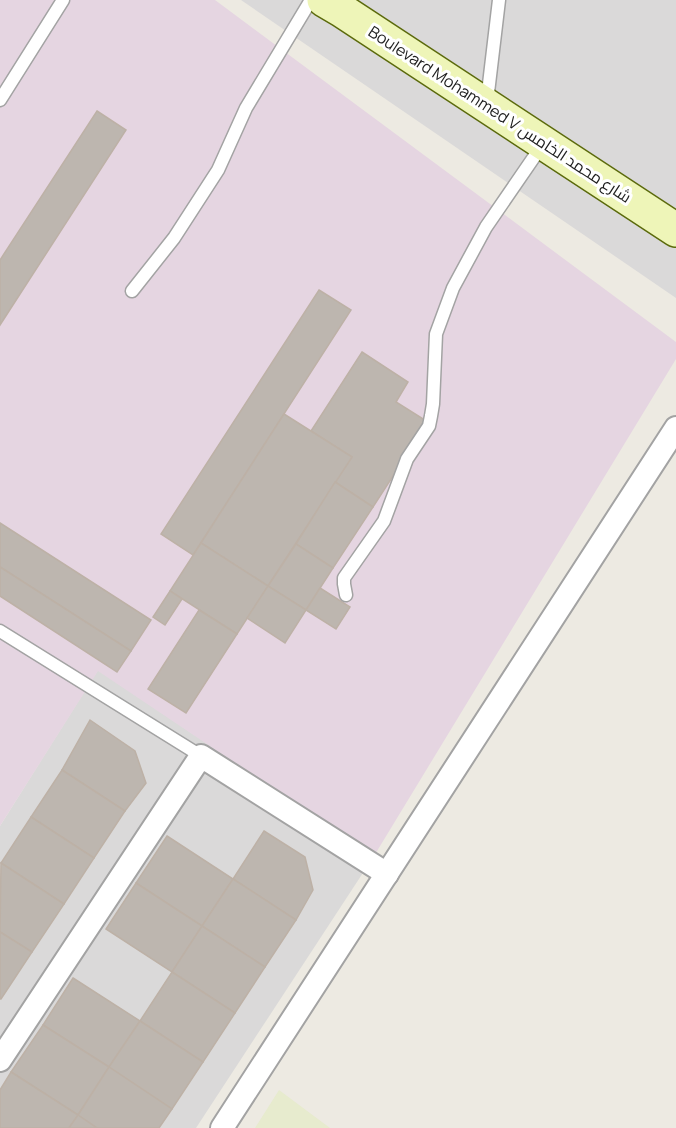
<svg xmlns="http://www.w3.org/2000/svg" width="676" height="1128" font-family="Manrope,Cairo,sans-serif">
<rect width="100%" height="100%" fill="#edeae2"/>
<g fill="#dad9d9">
<path d="M241,0h435v298z"/>
<path d="M98,670l276,186 -178,272h-196v-302z"/>
</g>
<path fill="#e5d5e1" d="M0,0h215l461,342v17l-302,497 -276,-185 -98,155z"/>
<path fill="#e7ebce" d="M279,1090l51,38h-75z"/>
<g fill="#bdb6af" stroke="#bdb1a6" stroke-width="1.5">
<path d="M97,111l29,19 -126,195v-65z"/>
<path d="M319,290l32,20 -158,245 -32,-21z"/>
<path d="M362,352l46,30 -12,20 32,20 -55,85 -38,-25 17,-25 -41,-26z"/>
<path d="M284,414l68,43 -84,129 -67,-43z"/>
<path d="M335,482l38,25 -40,61 -37,-24z"/>
<path d="M0,523l151,97 -20,31 -131,-84z"/>
<path d="M201,543l67,43 -31,48 -67,-43z"/>
<path d="M296,544l37,24 -27,42 -38,-24z"/>
<path d="M0,567l131,84 -14,21 -117,-76z"/>
<path d="M268,586l38,24 -21,33 -38,-25z"/>
<path d="M320,588l30,19 -14,22 -30,-19z"/>
<path d="M170,591l12,8 -17,26 -12,-8z"/>
<path d="M199,610l38,24 -51,79 -38,-24z"/>
<path d="M90,720l45,31 11,32 -21,28 -63,-41z"/>
<path d="M62,770l63,41 -31,47 -63,-41z"/>
<path d="M31,817l63,41 -30,46 -63,-41z"/>
<path d="M264,831l41,26 8,33 -17,30 -63,-41z"/>
<path d="M167,836l66,43 -31,47 -66,-43z"/>
<path d="M1,863l63,41 -32,48 -32,-20z"/>
<path d="M233,879l63,41 -31,47 -63,-41z"/>
<path d="M136,883l66,43 -30,46 -66,-43z"/>
<path d="M202,926l63,41 -30,46 -63,-41z"/>
<path d="M0,932l32,20 -31,47h-1z"/>
<path d="M172,972l63,41 -32,49 -63,-41z"/>
<path d="M73,978l67,43 -31,46 -66,-42z"/>
<path d="M140,1021l63,41 -31,47 -63,-42z"/>
<path d="M43,1025l66,42 -31,48 -67,-43z"/>
<path d="M109,1067l63,42 -13,19h-62l-19,-13z"/>
<path d="M11,1072l67,43 -9,13h-69v-38z"/>
<path d="M78,1115l19,13h-28z"/>
</g>
<g fill="none" stroke-linecap="round" stroke-linejoin="round">
<g stroke="#a3a3a3" stroke-width="15">
<g id="service">
<path d="M0,100l63,-100"/>
<path d="M487,101l12,-101"/>
<path d="M132,291l42,-53 44,-68 28,-62 65,-108"/>
<path d="M346,595l-2,-11v-6l40,-57 23,-62 22,-33 2,-10 2,-12 3,-70 17,-46 33,-61 57,-83"/>
<path d="M0,631l201,125"/>
</g>
</g>
<g stroke="#a3a3a3" stroke-width="26">
<g id="minor">
<path d="M0,1060l201,-304 186,118"/>
<path d="M222,1128l454,-700"/>
</g>
</g>
<g stroke="#5b6a0c" stroke-width="36">
<path id="secondary" d="M324,0l17,10 335,220"/>
</g>
<use href="#service" stroke="#fff" stroke-width="12"/>
<use href="#minor" stroke="#fff" stroke-width="22"/>
<use href="#secondary" stroke="#eef5b8" stroke-width="33"/>
</g>
<g text-anchor="middle" dominant-baseline="central" stroke-width="6" stroke-linejoin="round" paint-order="stroke">
<g font-size="16" fill="#1c1c1c" stroke="#fff">
<text transform="translate(500 114) rotate(33)">Boulevard Mohammed V شارع محمد الخامس</text>
</g>
</g>
</svg>
